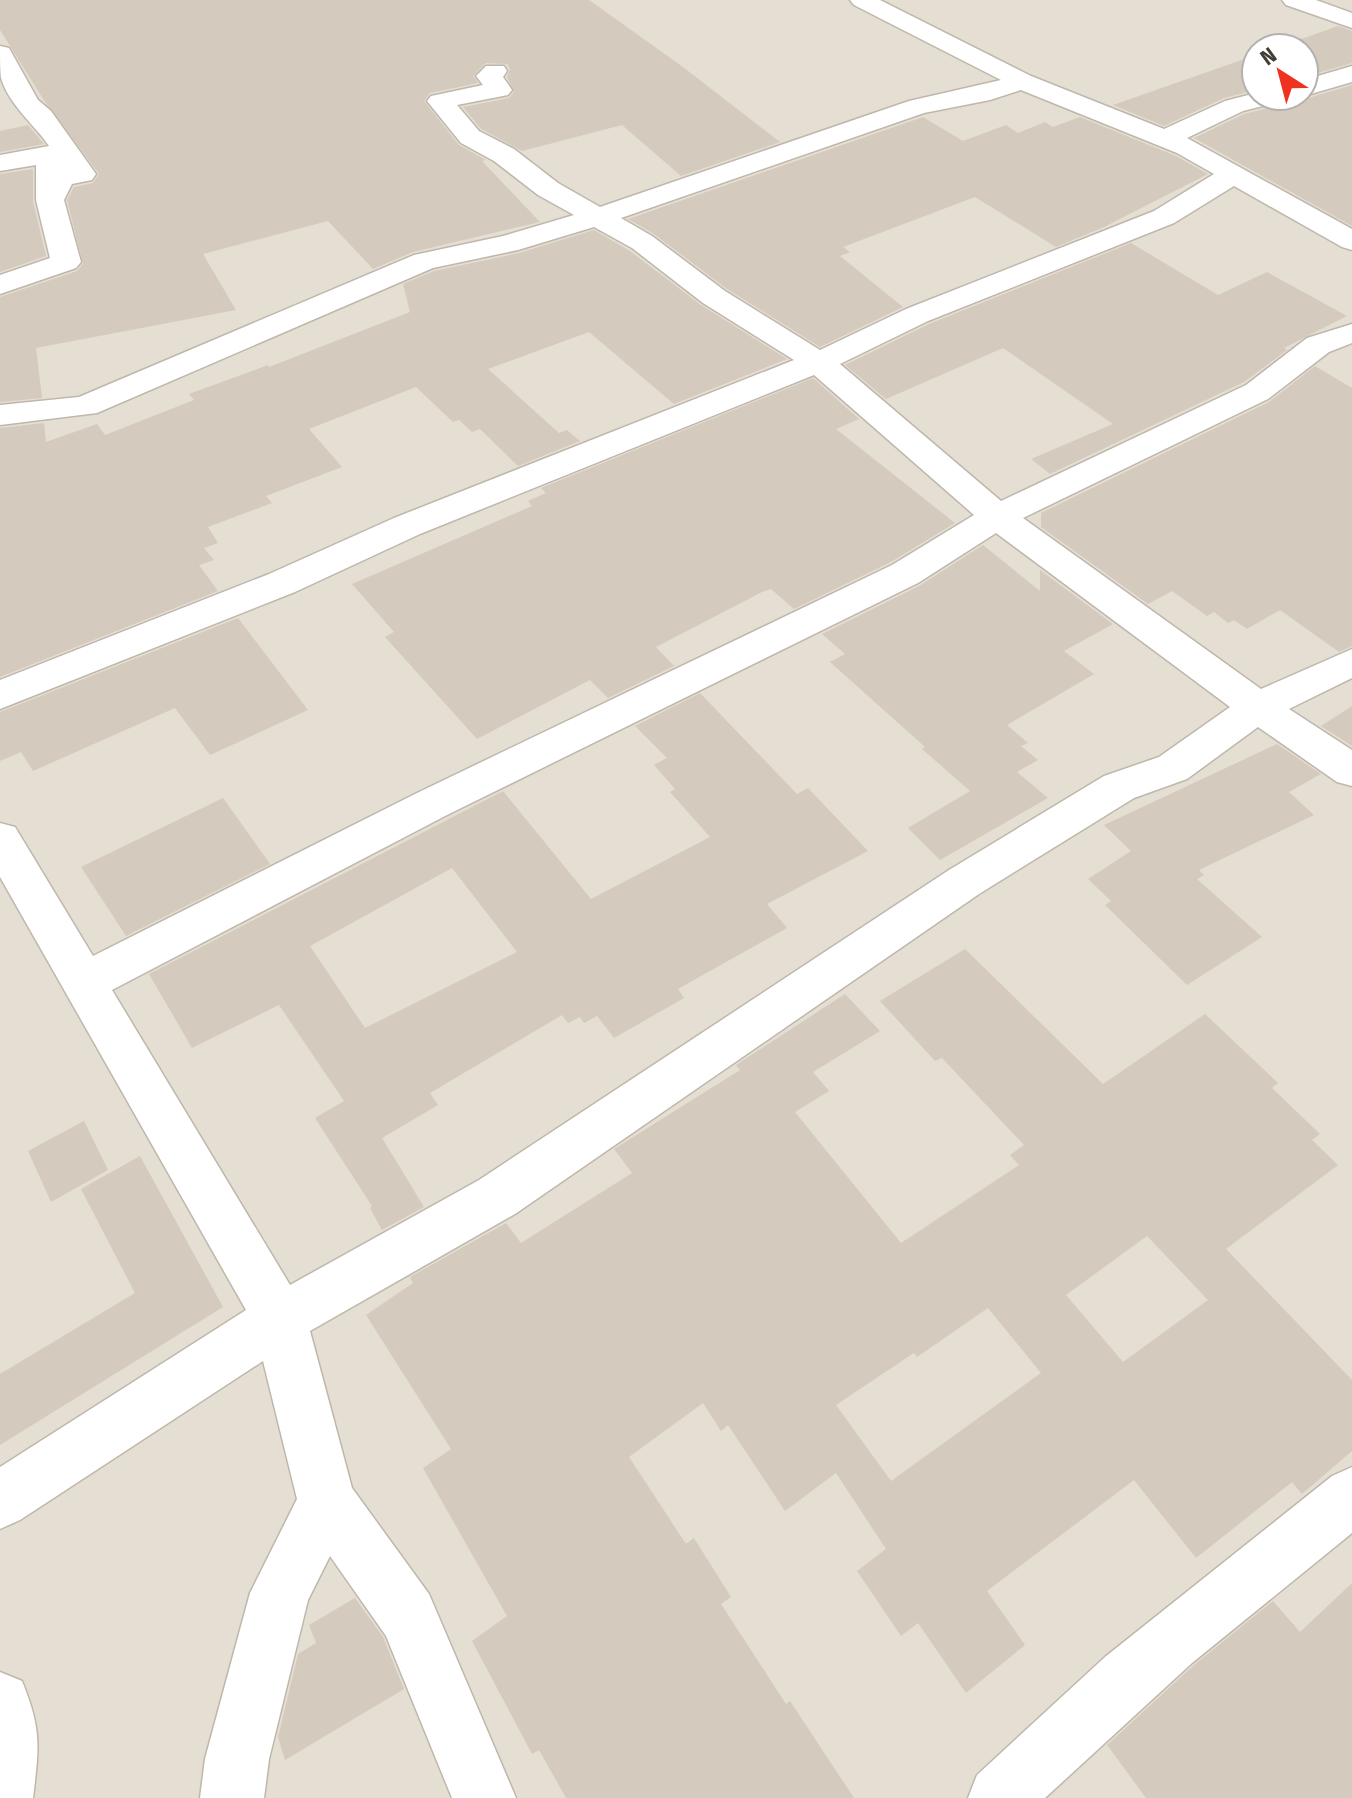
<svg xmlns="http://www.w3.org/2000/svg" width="1352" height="1798" font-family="'Fira Sans Condensed',sans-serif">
<rect width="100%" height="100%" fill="#f1ede5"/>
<path fill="#e5ded3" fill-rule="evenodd" d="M0,0h1352v1798h-1352zM1256,48h48v48h-48z"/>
<g fill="#d5cabe" fill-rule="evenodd">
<path d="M0,0h589l94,67 97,75 -99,34 -59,-51 -100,26 -41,-22 -18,-22 46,-9 5,-6 -7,-15 3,-8 -3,-5 -21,-1 -13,13 5,7 -48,10 -6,8 35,44 27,15 -4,1 58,61 -127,30 -40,17 -45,-48 -125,33 33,56 -200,38 6,50 -42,4v-105l77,-26 6,-7 -16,-64 7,-13 19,-4 6,-9 -54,-72 -45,-72z"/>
<path d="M1338,26l14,5v32l-48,14v-29h-28z"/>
<path d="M1256,55v35l-32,8 -60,28 -51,-21z"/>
<path d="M1352,85v141l-158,-88 50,-24 40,-10 6,-8 15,3z"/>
<path d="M923,117l40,24 43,-16 12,8 27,-11 8,5 27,-10 96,39 32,18 -104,53 -48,20 -81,-50 -132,50 7,5 -10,4 63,51 -83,40 -93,-58 -73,-55 -26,-15z"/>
<path d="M28,125l16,19 -44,8v-21z"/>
<path d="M33,169v32l13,55 -46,16v-98z"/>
<path d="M594,230l36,21 71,54 86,54 -113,45 -85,-72 -101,37 71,64 8,-3 13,11 -62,25 -38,-37 -8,3 -13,-12 -6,2 -37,-35 -107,42 33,38 -76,29 6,7 -64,24 10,16 -14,5 10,12 -15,5 19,26 -218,86v-249l44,-5 2,19 51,-18 8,11 89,-35 -5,-6 79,-29 1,2 141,-55 -7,-28 31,-13 85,-18z"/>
<path d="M1131,243l87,52 49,-23 80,44 -63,32 3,2 -43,32 -194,92 -19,-15 82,-35 -110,-76 -117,51 -41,-34 84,-41z"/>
<path d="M1315,366l37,22v258l-13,6 -59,-42 -33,19 -13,-9 -6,3 -14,-11 -7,4 -35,-25 -24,13 -107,-77v-14l228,-111z"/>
<path d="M813,378l46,41 -23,10 119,94 -64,39 -97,47 -23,-20 -9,3 -106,55 18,19 -66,32 -18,-18 -113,59 -92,-102 9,-5 -42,-48 180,-78 -4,-5 18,-8 -5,-5z"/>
<path d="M983,545l57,46v-21l73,54 -49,27 30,23 -87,51 21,18 -7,3 17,14 -21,12 31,26 -108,62 -32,-32 62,-37 -48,-42 3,-2 -95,-85 15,-8 -23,-20 97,-48z"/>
<path d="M238,618l70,92 -98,45 -35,-47 -142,63 -12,-19 -21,9v-49z"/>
<path d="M700,693l97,101 11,-6 60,63 -101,53 20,24 -109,61 6,9 -70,40 -17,-22 -13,7 -4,-6 -12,6 -6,-8 -132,78 8,12 -56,33 42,69 -42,23 -12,-22 2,-2 -57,-88 29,-17 -65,-96 -87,43 -43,-74 354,-183 88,108 119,-62 -40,-45 5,-3 -21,-24 13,-7 -32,-32zM452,868l65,84 -152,76 -55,-82z"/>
<path d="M1352,706v40l-31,-20z"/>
<path d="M1277,744l44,30 -32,18 25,23 -115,55 5,5 -7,4 65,58 -75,48 -82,-80 6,-4 -23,-22 43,-28 -27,-26z"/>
<path d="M223,798l47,66 -144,72 -45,-69z"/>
<path d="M965,949l138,135 102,-70 73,69 -6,5 48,46 -8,6 26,25 -112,84 126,131v71l-50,43 -10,-12 -96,76 -62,-78 -147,111 38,54 -59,48 -48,-70 -17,13 -44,-65 29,-22 -50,-76 -51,38 -57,-86 -7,6 -18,-28 -74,54 57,87 8,-6 37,59 -10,7 65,100 4,-3 64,97h-288l-27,-48 -7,4 -60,-113 35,-25 -84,-148 28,-19 -85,-134 47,-32 -3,-6 96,-54 15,20 111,-70 -18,-24 126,-79 -4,-5 109,-71 35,37 -67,41 16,19 -34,21 106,131 118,-78 -9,-10 14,-10 -82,-87 -7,3 -55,-60zM1147,1236l61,64 -85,62 -57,-67zM988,1308l53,65 -150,108 -55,-76 78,-52 3,4z"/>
<path d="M84,1121l24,49 -57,32 -23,-51z"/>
<path d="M140,1156l83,151 -223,138v-71l135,-81 -54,-104z"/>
<path d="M1352,1583v215h-206l-39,-53 87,-80 79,-64 27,31z"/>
<path d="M355,1598l28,39 21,52 -119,71 -7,-23 20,-83 18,-11 -7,-18z"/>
</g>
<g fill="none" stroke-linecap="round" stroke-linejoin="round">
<g stroke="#bfb7ab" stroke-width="3">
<g id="minor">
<path d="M850,0h30l151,76 133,53 61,-28 31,-8v3h31l-4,5 -40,10 -56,27 165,91v21l-10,-3 -108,-61 -60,37 -246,98 -88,43 161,137 245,-116 61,-47 45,-14v19l-23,9 -61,47 -245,119 238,171 91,-40v29l-63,31 63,41v36l-15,-4 -79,-55 -71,52 -53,19 -155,96 -464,320 -205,117 42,157 77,106 87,204h-64l-66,-162 -56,-80 -22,44 -39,159 -5,39h-64l5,-39 45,-166 47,-94 -34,-138 -243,159 -20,9v-62l246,-157 -246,-433v-54l15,4 78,129 324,-163 475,-228 82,-50 -160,-140 -394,159 -125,58 -295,117v-29l269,-106 125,-56 400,-158 -91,-57 -71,-55 -38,-21 -76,23 -85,18 -336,145 -97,12v-20l79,-8 335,-142 89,-19 71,-21 -36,-20 -44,-34 -33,-18 -34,-42 4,-5 52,-11 -7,-9 10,-10h18l3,5 -4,6 9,13 -4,5 -51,10 22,26 35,18 44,34 42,24 309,-106 92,-21 -147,-75zM1021,90l156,63 37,21 -60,37 -248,98 -86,41 -95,-59 -73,-55 -31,-18 303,-105 66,-13zM996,533l234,174 -71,50 -55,19 -155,94 -470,310 -189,105 -178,-295 335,-175 471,-232z"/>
<path d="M1282,0h34l36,13v15l-66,-23z"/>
<path d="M0,46l9,2 29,52 13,11 45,63 -4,6 -20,4 -8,16 17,62 -5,6 -76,26v-19l50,-17 -14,-58v-35l-36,6v-16l49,-9c-15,-22 -40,-41 -48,-68 -1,-9 -1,-23 -1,-32z"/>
<path d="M1352,66v16l-48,14v-16z"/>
<path d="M1352,1467v66l-160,130 -147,135h-77l9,-23 128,-118 227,-181z"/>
<path d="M0,1672l22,9c20,49 17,66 11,117h-33z"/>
</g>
</g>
<use href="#minor" fill="#fff" fill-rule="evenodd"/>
</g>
<g transform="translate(1280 72) rotate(324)"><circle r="38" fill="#ffffff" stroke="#b4b1ae" stroke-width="2"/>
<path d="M0-6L14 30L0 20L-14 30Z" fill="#ee321f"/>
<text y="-12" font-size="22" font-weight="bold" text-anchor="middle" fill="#433d35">N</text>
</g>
</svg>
